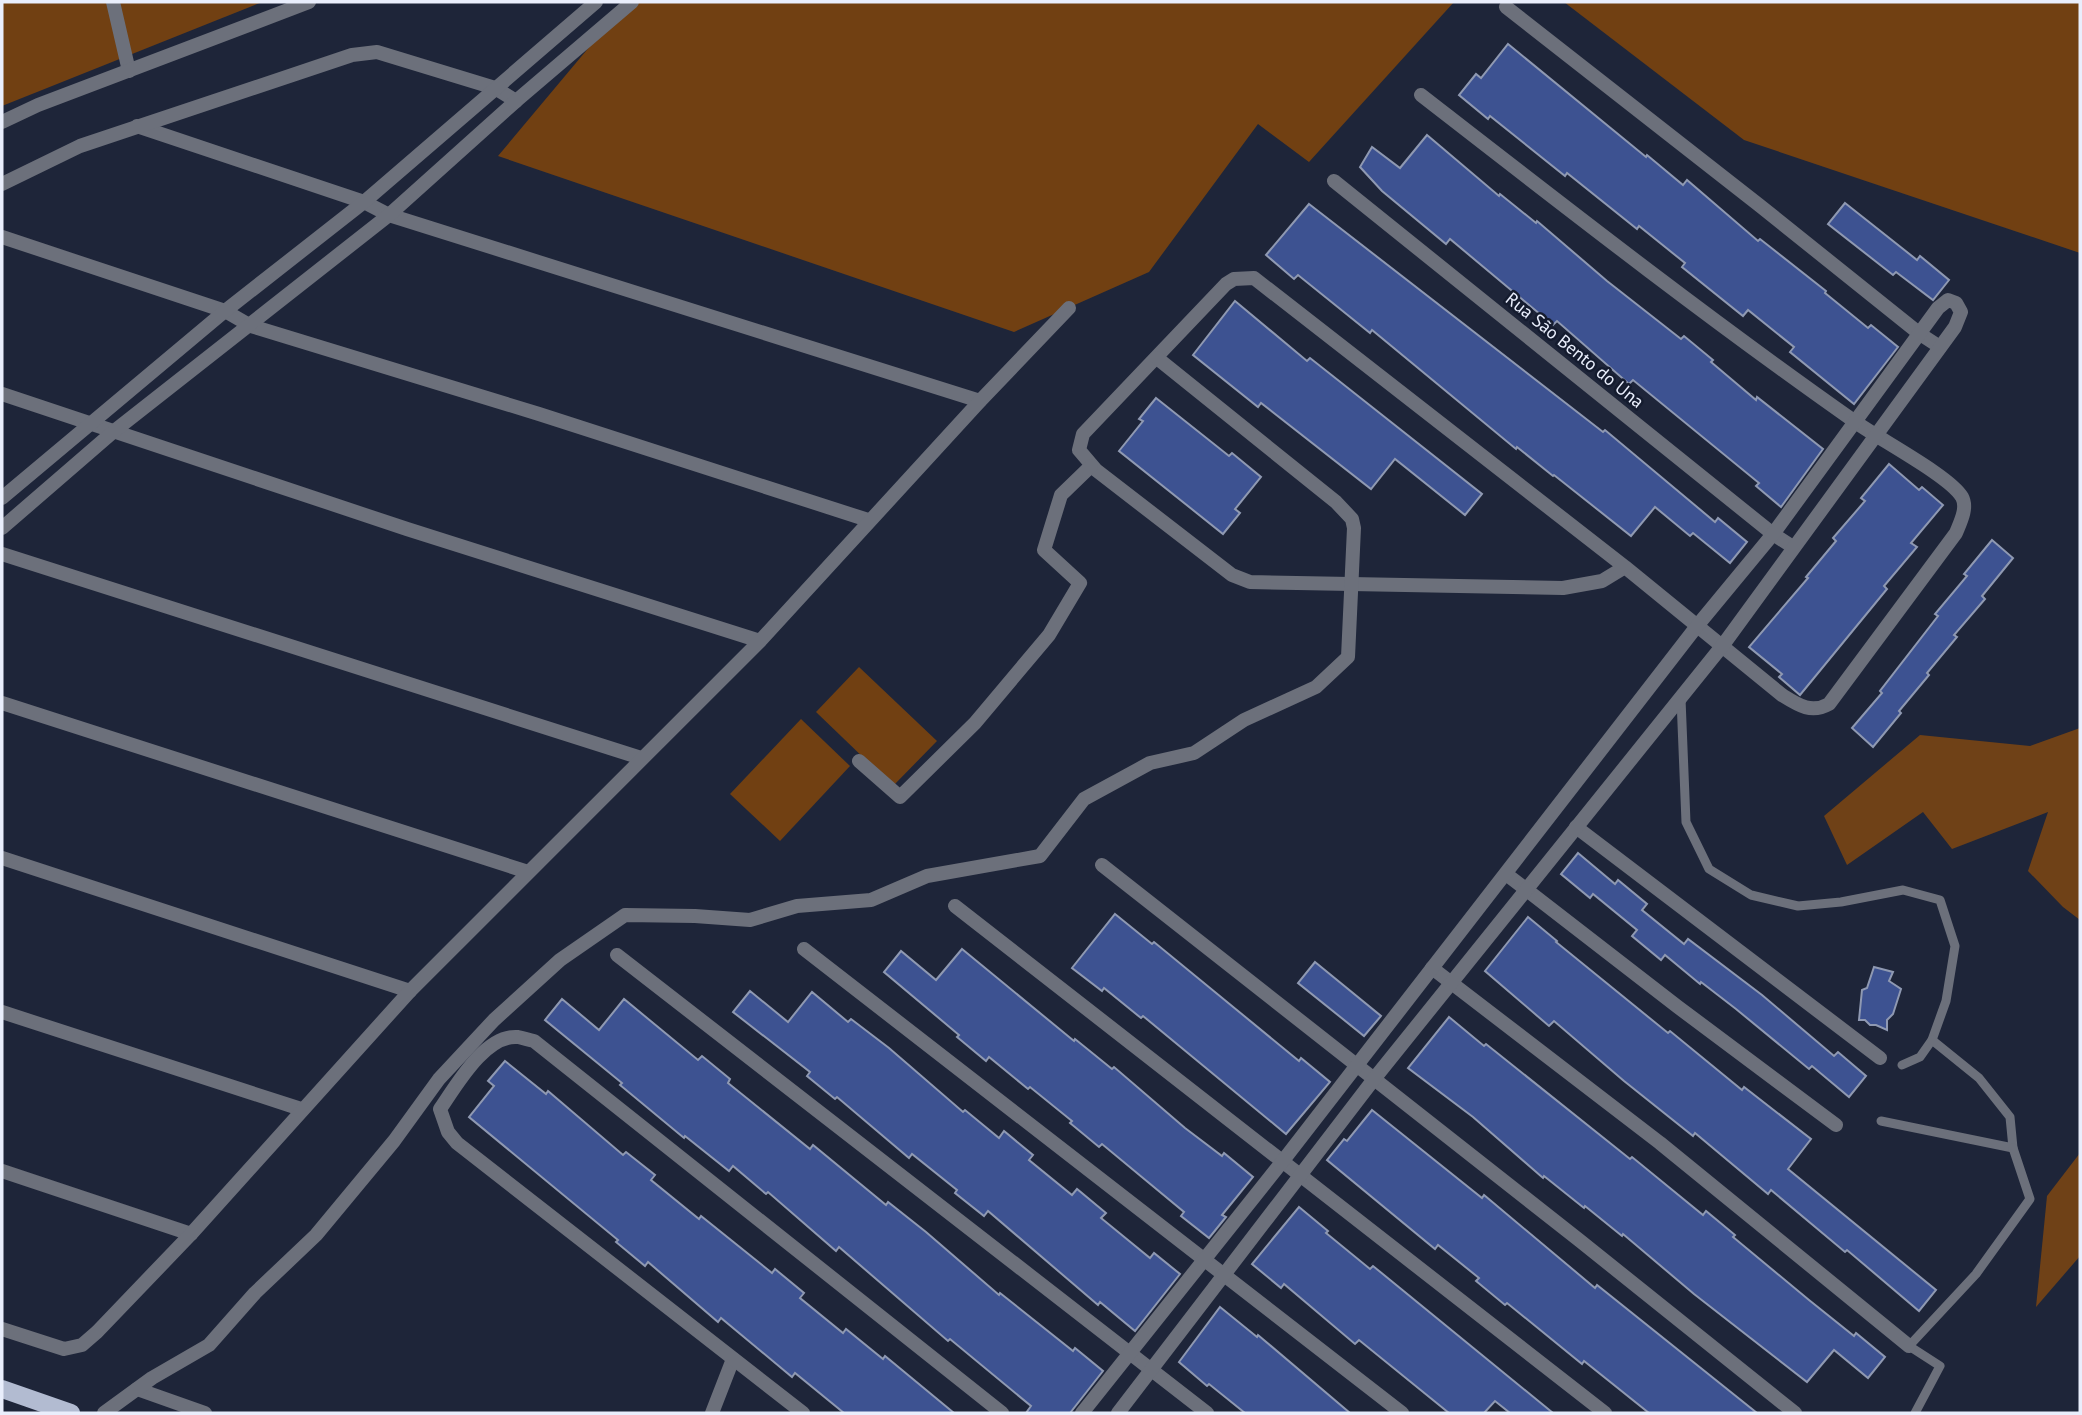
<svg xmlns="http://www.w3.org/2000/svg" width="2082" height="1415" font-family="'PT Sans',sans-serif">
<rect width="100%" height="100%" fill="#1e2539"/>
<g fill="#714012">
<path d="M2,2h260l-260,104z"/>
<path d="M627,2h827l-145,160 -51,-38 -109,148 -135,60 -516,-176z"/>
<path d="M1564,2h516v251l-336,-113z"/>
<path d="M859,667l78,74 -44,45 -77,-74z"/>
<path d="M801,719l49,47 -70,75 -50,-47z"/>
</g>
<g fill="#6f4117">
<path d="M2080,728v192l-17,-13 -35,-36 20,-59 -96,37 -29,-37 -76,53 -23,-49 96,-81 110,11z"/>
<path d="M2080,1153v103l-44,51 11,-111z"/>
</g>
<g fill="#3d5291" stroke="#8f99b2" stroke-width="2">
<path d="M1508,44l138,113 1,-2 36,30 4,-5 71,61 2,-2 66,52 -1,2 43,35 3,-3 27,22 -44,57 -64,-52 4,-5 -46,-37 -5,6 -61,-49 3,-4 -46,-37 -2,3 -70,-56 -2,3 -75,-60 -2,3 -29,-24 17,-21 5,4z"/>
<path d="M1427,135l72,61 1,-2 36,29 1,-2 70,60 74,58 3,-3 29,24 -2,2 45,38 1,-3 66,52 -42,58 -25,-21 3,-3 -126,-103 -4,4 -72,-63 -4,4 -103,-86 -4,5 -64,-53 -22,-24 12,-20 28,21z"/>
<path d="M1845,203l72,57 3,-4 29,24 -16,20 -37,-28 -3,3 -65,-51z"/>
<path d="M1309,204l294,228 2,-2 110,92 3,-4 29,24 -17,21 -37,-30 -3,3 -35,-29 -24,29 -77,-61 -1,1 -36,-29 -1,2 -144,-119 -2,3 -72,-58 -4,4 -28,-24z"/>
<path d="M1235,301l72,60 3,-3 172,136 -17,21 -70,-56 -24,30 -110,-86 -3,4 -65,-52z"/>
<path d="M1156,398l73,58 3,-3 29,24 -26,32 5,4 -17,21 -104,-83 24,-30 -4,-2z"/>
<path d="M1889,464l30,26 3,-3 21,18 -32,38 6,4 -33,39 3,3 -87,106 -21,-18 3,-3 -33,-27 59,-69 -2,-1 30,-36 -3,-3 32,-37 -4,-3z"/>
<path d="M1992,540l21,18 -31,38 3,3 -31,36 3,2 -30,36 2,2 -30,36 2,2 -28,34 -21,-19 30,-35 -2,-2 58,-75 -3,-2 32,-38 -3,-2z"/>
<path d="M1578,853l37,31 3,-4 29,24 -5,6 42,34 4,-5 74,56 72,61 4,-4 28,24 -17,21 -37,-31 -3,3 -73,-60 -35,-27 -1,2 -35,-29 -4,5 -29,-24 5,-6 -44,-36 -3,4 -29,-24z"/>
<path d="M1115,914l37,30 2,-2 145,119 2,-3 29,24 -44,52 -143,-118 -2,2 -37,-30 -2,3 -30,-23z"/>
<path d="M1528,917l29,24 -1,1 112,91 2,-2 72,59 2,-3 67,52 -23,30 148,121 -17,21 -72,-61 -2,2 -74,-62 -3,4 -73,-61 -2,3 -69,-55 -70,-60 -5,5 -64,-55z"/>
<path d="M962,949l112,92 1,-2 37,30 2,-2 71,61 37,28 2,-3 29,24 -31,38 4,2 -17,21 -28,-22 3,-4 -82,-68 -3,3 -29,-24 2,-2 -42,-34 -2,2 -39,-32 -3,4 -29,-24 2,-2 -75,-63 17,-21 35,29z"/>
<path d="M1315,962l66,54 -17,20 -66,-53z"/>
<path d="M1874,967l19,5 -4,9 12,8 -8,25 -6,6v10l-11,-5h-6l-5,-5h-6l3,-30 5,-2z"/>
<path d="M750,991l38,31 24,-30 36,30 3,-3 38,29 74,64 2,-2 34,28 5,-7 29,24 -4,5 43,35 5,-6 29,24 -5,5 49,40 4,-5 26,21 -45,57 -35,-29 -2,3 -110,-94 -4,5 -29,-23 2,-3 -45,-36 -3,4 -72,-61 -2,2 -28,-23 3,-4 -77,-60z"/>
<path d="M562,999l37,31 25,-31 74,61 4,-4 28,23 -2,4 82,66 3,-4 73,60 2,-3 38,30 73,63 1,-2 73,58 2,-3 28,23 -33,42h-44l5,-7 -81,-67 -2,2 -109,-94 -3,4 -68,-59 -2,2 -33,-28 -4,5 -44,-35 -1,2 -64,-53 2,-2 -77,-63z"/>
<path d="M1449,1017l35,29 2,-2 144,115 2,-2 71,58 3,-4 29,24 -2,2 76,63 45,36 2,-3 29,24 -17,21 -34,-28 -27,32 -113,-88 -71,-60 -1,2 -37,-30 -1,2 -40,-32 -1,2 -70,-61 -65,-49z"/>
<path d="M505,1061l41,33 2,-3 75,64 3,-3 29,23 -4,5 48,39 2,-3 71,57 3,-4 29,24 -4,5 43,35 3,-4 37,30 2,-3 69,57h-110l-49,-40 -3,4 -71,-59 -3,4 -70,-60 -3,4 -29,-24 2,-2 -149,-123 25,-31 -6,-5z"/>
<path d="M1372,1110l110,88 2,-3 111,93 2,-3 160,128h-108l-65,-52 -2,3 -75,-61 -2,2 -29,-24 3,-3 -41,-33 -3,4 -108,-89 17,-21 3,2z"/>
<path d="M1299,1207l29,24 -2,2 44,36 3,-3 180,147h-43l-15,-12 -11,12h-35l-90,-73 -4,4 -71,-60 -3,4 -29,-24z"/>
<path d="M1220,1307l37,30 1,-2 92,78h-105l-36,-29 -2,2 -28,-24z"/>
</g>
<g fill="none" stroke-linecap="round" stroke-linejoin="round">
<g stroke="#6c707b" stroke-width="9">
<path d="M1681,699l5,123 23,47 42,26 47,11 43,-4 62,-12 37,10 15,46 -9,55 -14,39 -12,17 -18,8"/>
<path d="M1881,1121l132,27 -3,-31 -31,-39 -47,-38"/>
<path d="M1915,1413l25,-47 -31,-20 67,-72 54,-75 -17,-51"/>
</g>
<g stroke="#6c707b" stroke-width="14">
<path d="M113,2l16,69"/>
<path d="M1506,7l253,198 161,129 20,13"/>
<path d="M1421,95c143,111 285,222 433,326 23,17 96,55 108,76 6,11 -2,26 -6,36l-127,171c-18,10 -31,1 -47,-9l-157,-128 -371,-289 -20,1 -8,5 -143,150 -4,16 17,20 136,105 18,7 313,6 39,-7 23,-14"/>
<path d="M2,122l36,-17 271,-103"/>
<path d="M137,126l227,76 25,13 591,186"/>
<path d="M1334,181l439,353 20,13"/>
<path d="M2,184l78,-38 272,-91 25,-3 118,36 21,13"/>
<path d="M2,237l223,74 26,15 288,88 329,106"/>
<path d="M2,394l405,135 353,112"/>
<path d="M2,498l223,-187 139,-109 232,-200"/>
<path d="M2,528l111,-96 276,-217 127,-114 116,-99"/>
<path d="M2,554l639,204"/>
<path d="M2,703l526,169"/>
<path d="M859,761l41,36 75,-74 74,-88 31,-52 -36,-33 17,-55 30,-29"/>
<path d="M1576,827l304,231"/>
<path d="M2,858l408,133"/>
<path d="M1102,865l477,375 216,173"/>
<path d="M1506,874l172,133 158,118"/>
<path d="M955,906l650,507"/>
<path d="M804,949l598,464"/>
<path d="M617,955l590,458"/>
<path d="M1432,968l228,175 249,203"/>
<path d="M2,1012l299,97"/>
<path d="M2,1171l189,63"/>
<path d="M2,1329l62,20 18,-4 15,-13 94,-98 219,-243 350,-350 220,-240 89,-93"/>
<path d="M137,1389l68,24"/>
<path d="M104,1413l48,-35 57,-33 46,-52 61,-58 78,-94 45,-62 55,-59 66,-60 65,-45 70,1 55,4 47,-14 74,-6 56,-24 113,-20 44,-57 66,-36 44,-10 50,-33 72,-33 32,-30 6,-129 -2,-9 -16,-17 -179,-144"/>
<path d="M712,1413l21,-54"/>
<path d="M803,1413l-346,-270 -9,-11 -8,-23c16,-23 45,-75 78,-72 5,1 11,3 16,4l468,372"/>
<path d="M1082,1413l200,-251 415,-536 76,-92 165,-226 10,-8 8,3 5,9 -6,15 -232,318 -349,434 -256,334"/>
</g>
<path stroke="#b2bbd1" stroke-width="18" d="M2,1389l69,24"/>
</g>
<g text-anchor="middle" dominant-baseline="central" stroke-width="5" stroke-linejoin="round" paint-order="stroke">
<g font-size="18" fill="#e9eefc" stroke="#151c2f">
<text transform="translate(1575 350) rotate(39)">Rua São Bento do Una</text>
</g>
</g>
<rect width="2082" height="1415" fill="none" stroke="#e9eefc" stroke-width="7"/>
</svg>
